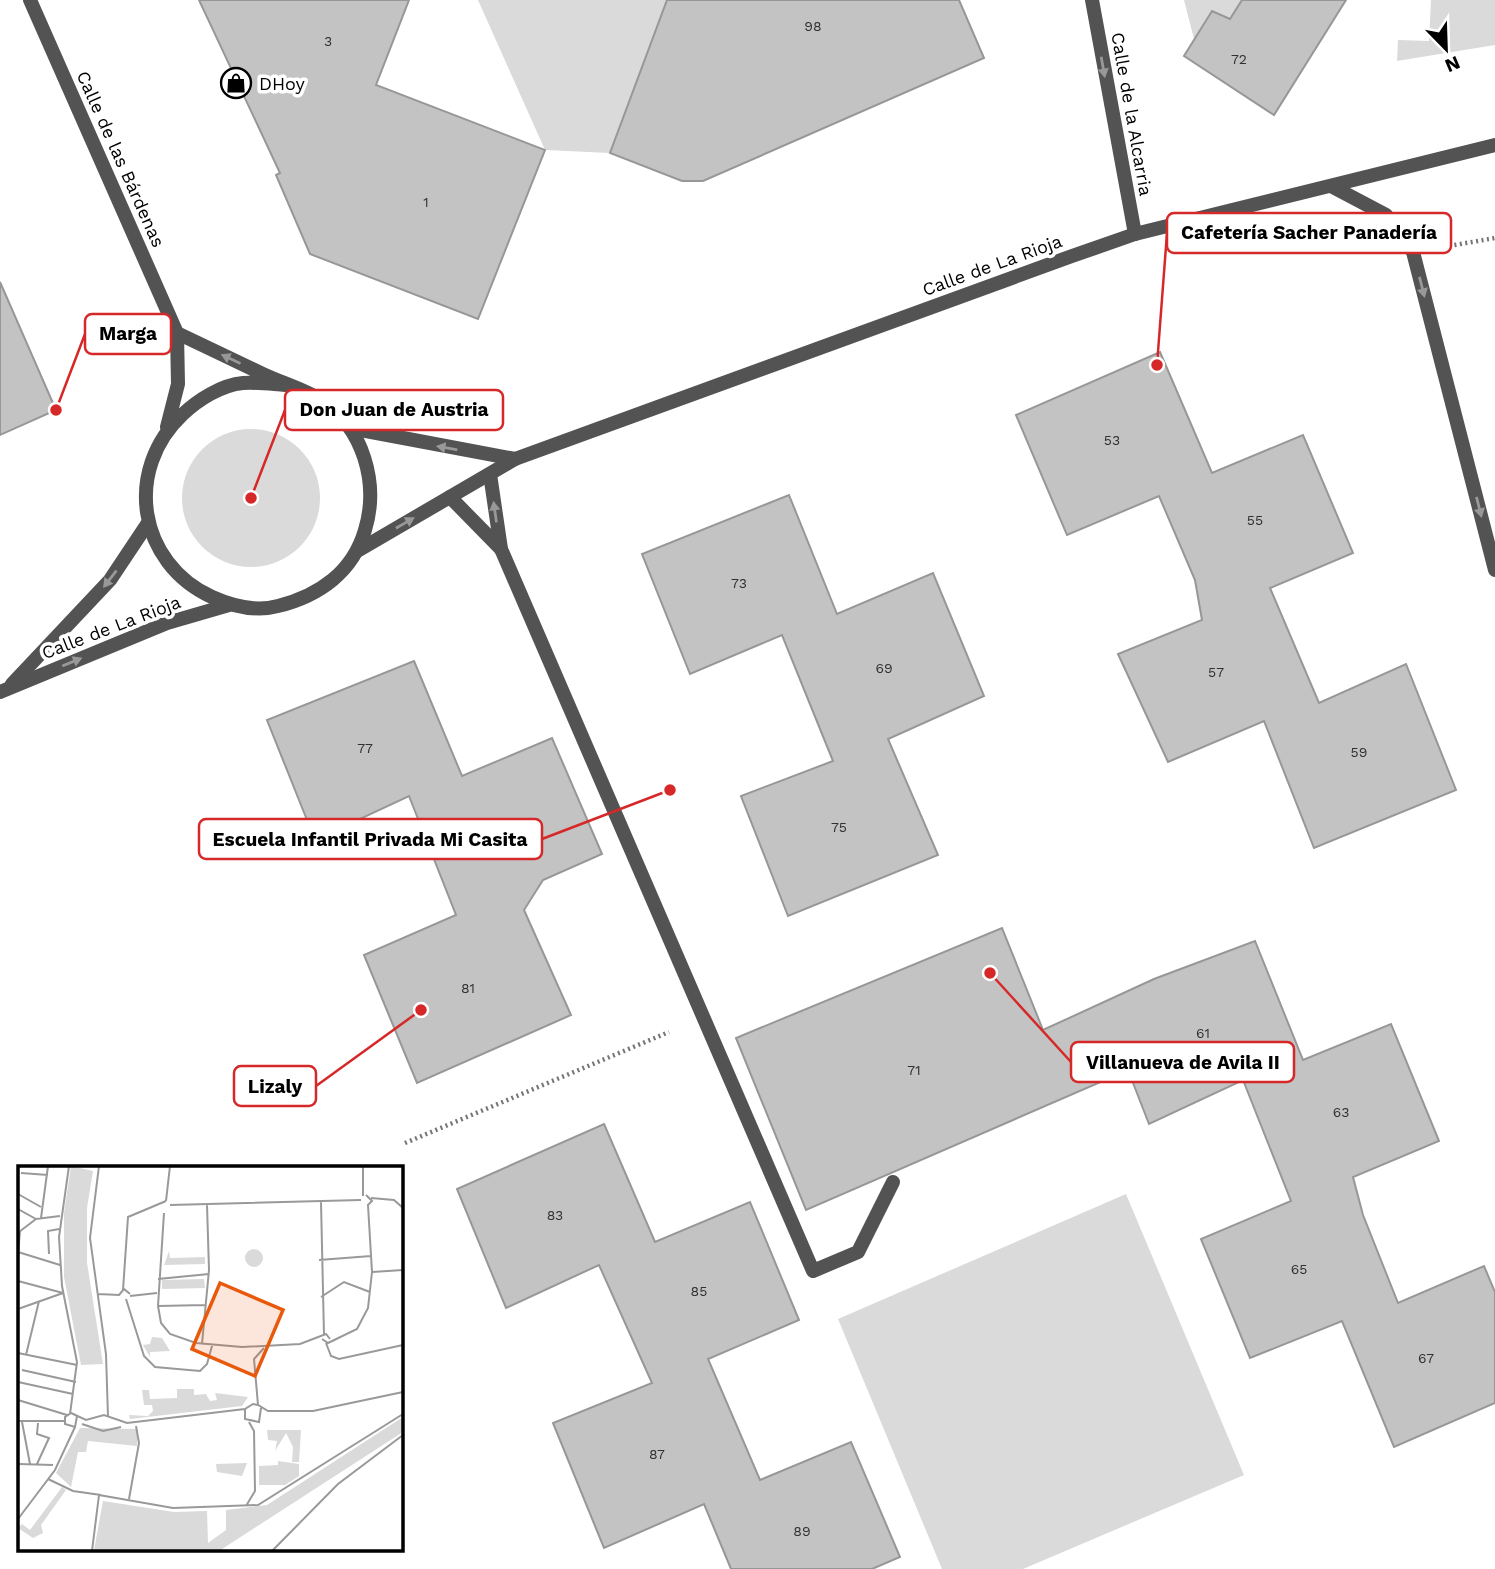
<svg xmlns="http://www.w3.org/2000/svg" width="1495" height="1569" font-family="'Work Sans',sans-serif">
<rect width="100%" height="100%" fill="#fff"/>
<g fill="#dadada">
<path d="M478,0h189l-57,153 -65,-3z"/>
<path d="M1184,0h58l-12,19 -19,-8 -17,28z"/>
<path d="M1431,0h64v45l-98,16 1,-21 31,1z"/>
<circle cx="251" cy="498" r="69"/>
<path d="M1126,1194l118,281 -221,94h-81l-104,-250z"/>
</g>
<g fill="#c3c3c3" stroke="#979797" stroke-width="2">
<path d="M199,0h210l-33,85 169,65 -67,169 -168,-65 -34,-79 4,-2z"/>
<path d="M667,0h292l25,58 -281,123h-21l-72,-28z"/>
<path d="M1242,0h104l-72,115 -90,-59 28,-45 18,8z"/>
<path d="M0,282l56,128 -56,25z"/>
<path d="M1160,352l52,121 91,-38 50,118 -83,35 49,115 87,-39 50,126 -142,58 -50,-127 -96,41 -50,-108 84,-34 -7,-40 -36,-84 -92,39 -51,-120z"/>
<path d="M789,495l48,119 96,-41 51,123 -96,43 50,116 -150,61 -47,-120 92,-35 -51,-126 -92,39 -48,-120z"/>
<path d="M414,661l48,115 90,-38 50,116 -59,26 -19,30 47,105 -154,68 -53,-128 92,-40 -47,-119 -94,44 -48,-120z"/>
<path d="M1002,928l41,102 111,-51 101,-38 48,119 88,-36 48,117 -86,36 10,38 35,88 86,-37 11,26v111l-101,44 -52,-126 -92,37 -49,-119 90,-38 -48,-121 -94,44 -21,-54 -322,140 -70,-172z"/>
<path d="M604,1124l51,118 95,-40 49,118 -91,39 52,121 91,-38 49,115 -28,12h-141l-27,-65 -100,44 -51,-125 99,-40 -53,-118 -93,43 -49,-119z"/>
</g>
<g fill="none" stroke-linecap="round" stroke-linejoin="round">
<g stroke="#757575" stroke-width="4.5" stroke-dasharray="2 3.5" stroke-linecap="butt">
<path d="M1449,246l46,-8"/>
<path d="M405,1143l264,-111"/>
</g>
<g stroke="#535353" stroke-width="14">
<path d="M490,474l11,75 312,722 45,-19 35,-70"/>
<path d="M450,497l51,52"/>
</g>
<g stroke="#535353" stroke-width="14">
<path d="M30,0l147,333 1,51 -11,43"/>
<path d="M1092,0l43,234"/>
<path d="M1333,187l53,28 27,37 82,318"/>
<path d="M177,333c29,14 57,27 86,41 19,9 41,15 58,26 43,28 58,84 44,130 -12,42 -46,66 -87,76 -22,6 -46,0 -66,-9 -74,-34 -89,-127 -29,-183 15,-14 38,-29 60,-31 14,-1 28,1 42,2"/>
<path d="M350,428l165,31"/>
<path d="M359,550l156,-91 557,-203 63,-22 360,-89"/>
<path d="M12,684l98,-104 38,-57"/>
<path d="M0,692l167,-69 62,-18"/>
</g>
</g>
<defs><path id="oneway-solid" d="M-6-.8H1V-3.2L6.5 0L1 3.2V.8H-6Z" transform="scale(1.75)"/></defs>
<g fill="#989898">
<use href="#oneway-solid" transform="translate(1103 67) rotate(80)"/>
<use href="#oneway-solid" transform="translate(1422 287) rotate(76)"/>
<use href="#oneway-solid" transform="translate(231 359) rotate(-155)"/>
<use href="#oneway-solid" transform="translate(447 448) rotate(-170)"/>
<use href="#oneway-solid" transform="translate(1479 507) rotate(76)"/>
<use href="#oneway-solid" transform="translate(495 512) rotate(-98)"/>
<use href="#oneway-solid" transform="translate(405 523) rotate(-30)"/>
<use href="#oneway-solid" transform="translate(110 579) rotate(128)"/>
<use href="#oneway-solid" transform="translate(72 662) rotate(-22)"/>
</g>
<defs>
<g id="shop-ring" transform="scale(1.575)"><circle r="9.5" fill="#fff" stroke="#000" stroke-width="1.5"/><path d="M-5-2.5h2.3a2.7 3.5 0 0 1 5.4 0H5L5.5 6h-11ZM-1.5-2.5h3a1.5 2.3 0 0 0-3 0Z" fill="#000"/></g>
</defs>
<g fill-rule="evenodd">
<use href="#shop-ring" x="236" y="83"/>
</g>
<g text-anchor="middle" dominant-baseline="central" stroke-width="7" stroke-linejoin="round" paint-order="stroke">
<g font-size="14" fill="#313131">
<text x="813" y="26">98</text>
<text x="328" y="41">3</text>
<text x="1239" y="59">72</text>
<text x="426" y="202">1</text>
<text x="1112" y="440">53</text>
<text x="1255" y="520">55</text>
<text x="739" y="583">73</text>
<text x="884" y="668">69</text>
<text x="1216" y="672">57</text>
<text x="365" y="748">77</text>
<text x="1359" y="752">59</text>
<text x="839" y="827">75</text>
<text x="468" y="988">81</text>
<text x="1203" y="1033">61</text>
<text x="914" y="1070">71</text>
<text x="1341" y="1112">63</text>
<text x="555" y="1215">83</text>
<text x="1299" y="1269">65</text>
<text x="699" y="1291">85</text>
<text x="1426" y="1358">67</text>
<text x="657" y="1454">87</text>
<text x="802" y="1531">89</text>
</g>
<g font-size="18" fill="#000" stroke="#fff" text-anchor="start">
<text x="259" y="83">DHoy</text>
</g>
<g font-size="18" fill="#000" stroke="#fff">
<text transform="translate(1132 114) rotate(80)">Calle de la Alcarria</text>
<text transform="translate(121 159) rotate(66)">Calle de las Bárdenas</text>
<text transform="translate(992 265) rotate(-20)">Calle de La Rioja</text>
<text transform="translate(111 627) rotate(-21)">Calle de La Rioja</text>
</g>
</g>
<g transform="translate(18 1166)">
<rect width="385" height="385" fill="#fff"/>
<path d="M53,0l22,5 -6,37v55l16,101 -22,1 -17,-88v-64zM227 92a9 9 0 1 1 18 0a9 9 0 1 1-18 0ZM151,85l1,7 35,-1v7l-41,1zM186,113l1,9 -43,1v-9zM134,171l10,1 8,13 -20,1v5l-7,-12 7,-1zM159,223h17v6l12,-1 4,7 7,-1 -2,-7 33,4 -6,9 -112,13 -1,-4 19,1 5,-5 -1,-6h-8l-2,-15h7l1,9 27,-1zM385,251v15l-184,119 -125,-1 9,-49 71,11 33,-1 1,32 18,-13v-20l41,-5zM62,262l58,1 -1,17 -49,-5 -2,11h-8l-7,35 -15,-14zM249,264h34l-2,32h-7l1,-15 -7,-14 -11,18 2,-10 -9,-1zM260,295l21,3v12l-14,9h-26v-19l19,-1zM229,297l-5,13 -25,-4 -1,-8zM44,321l4,3 -25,35 2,8 -10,5 -15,-10 4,-4 8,6z" fill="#dadada"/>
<path fill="none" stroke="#999" stroke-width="2" d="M51,0l-10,71 3,49 15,76 -7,52M81,0l-9,72 16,116 2,63M3,7l27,2M0,28l23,13M345,30v-30M353,32l23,2 9,8M148,35l4,-35M303,36l3,133M152,39l191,-5M0,43l18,10 24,-3M146,47l-6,93 3,17 9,11 26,9 46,4 58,-3 26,-10 4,5M23,52l7,-52M1,66l17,-13M0,86l42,13M0,88l2,-23M31,88l-1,-23 11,-2M301,94l52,-4M354,106l31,-2M140,113l51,-5M0,115l45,12M105,124l5,-73 38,-16M80,128l21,1 5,-6 6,5M112,130l27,-3M303,131l23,-15 26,10M108,133l18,57 11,11 45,4 7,-7 5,-18M140,140l48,-1M0,143l45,-16M304,173l6,4 29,-14 11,-21 4,-36 -4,-67 4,-4 -6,-6M308,177l5,13 8,3 64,-14M184,178l7,-74 -2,-65M0,187l59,12M8,189l13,-54M4,204l54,12M0,216l55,12M0,234l49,15M240,239l-4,-46 10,-11M243,242l-2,14 -14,-3v-10l8,-5 5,1 10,6h45l90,-19M59,250l-2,11 -10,-3v-7l6,-4 15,7 18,-5 23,8 118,-14M0,255h46M4,256l8,42M64,258l21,7 18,-4M0,298l35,1M19,298l12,-26 -12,-4 1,-11M30,313l25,12 28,4M81,329l74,13 85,-3 145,-91M111,333l10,-56 -3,-17M228,340l9,-15 -1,-60 -5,-9M0,353l37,-49 20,-43M74,385l7,-56M254,385l66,-67 65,-49"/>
<path fill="#e8590c" fill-opacity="0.15" stroke="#e8590c" stroke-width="3.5" d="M202,117l63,27 -28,66 -63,-27z"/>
<rect width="385" height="385" fill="none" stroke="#000" stroke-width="3.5"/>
</g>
<path fill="none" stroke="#d62828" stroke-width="2.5" d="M1157 365L1167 233M56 410L85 334M251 498L285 410M670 790L542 839M990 973L1071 1062M421 1010L316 1086"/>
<g fill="#d62828" stroke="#fff" stroke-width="2.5">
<circle cx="1157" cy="365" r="7"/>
<circle cx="56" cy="410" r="7"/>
<circle cx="251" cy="498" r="7"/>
<circle cx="670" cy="790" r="7"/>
<circle cx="990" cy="973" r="7"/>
<circle cx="421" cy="1010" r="7"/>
</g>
<g fill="#fff" stroke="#d62828" stroke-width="2.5">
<rect x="1167" y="213" width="284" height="40" rx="7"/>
<rect x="85" y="314" width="86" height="40" rx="7"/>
<rect x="285" y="390" width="218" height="40" rx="7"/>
<rect x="199" y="819" width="343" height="40" rx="7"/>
<rect x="1071" y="1042" width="223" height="40" rx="7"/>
<rect x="234" y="1066" width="82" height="40" rx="7"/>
</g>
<g font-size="19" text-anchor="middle" font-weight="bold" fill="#000">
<text x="1309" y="239">Cafetería Sacher Panadería</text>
<text x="128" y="340">Marga</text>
<text x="394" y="416">Don Juan de Austria</text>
<text x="370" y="846">Escuela Infantil Privada Mi Casita</text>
<text x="1183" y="1069">Villanueva de Avila II</text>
<text x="275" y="1093">Lizaly</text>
</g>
<g transform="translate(1446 49) rotate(157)" stroke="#ffffff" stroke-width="5" paint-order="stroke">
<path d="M0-5L12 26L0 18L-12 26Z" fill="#000000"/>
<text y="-10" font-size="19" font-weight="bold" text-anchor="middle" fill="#000000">N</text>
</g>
</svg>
